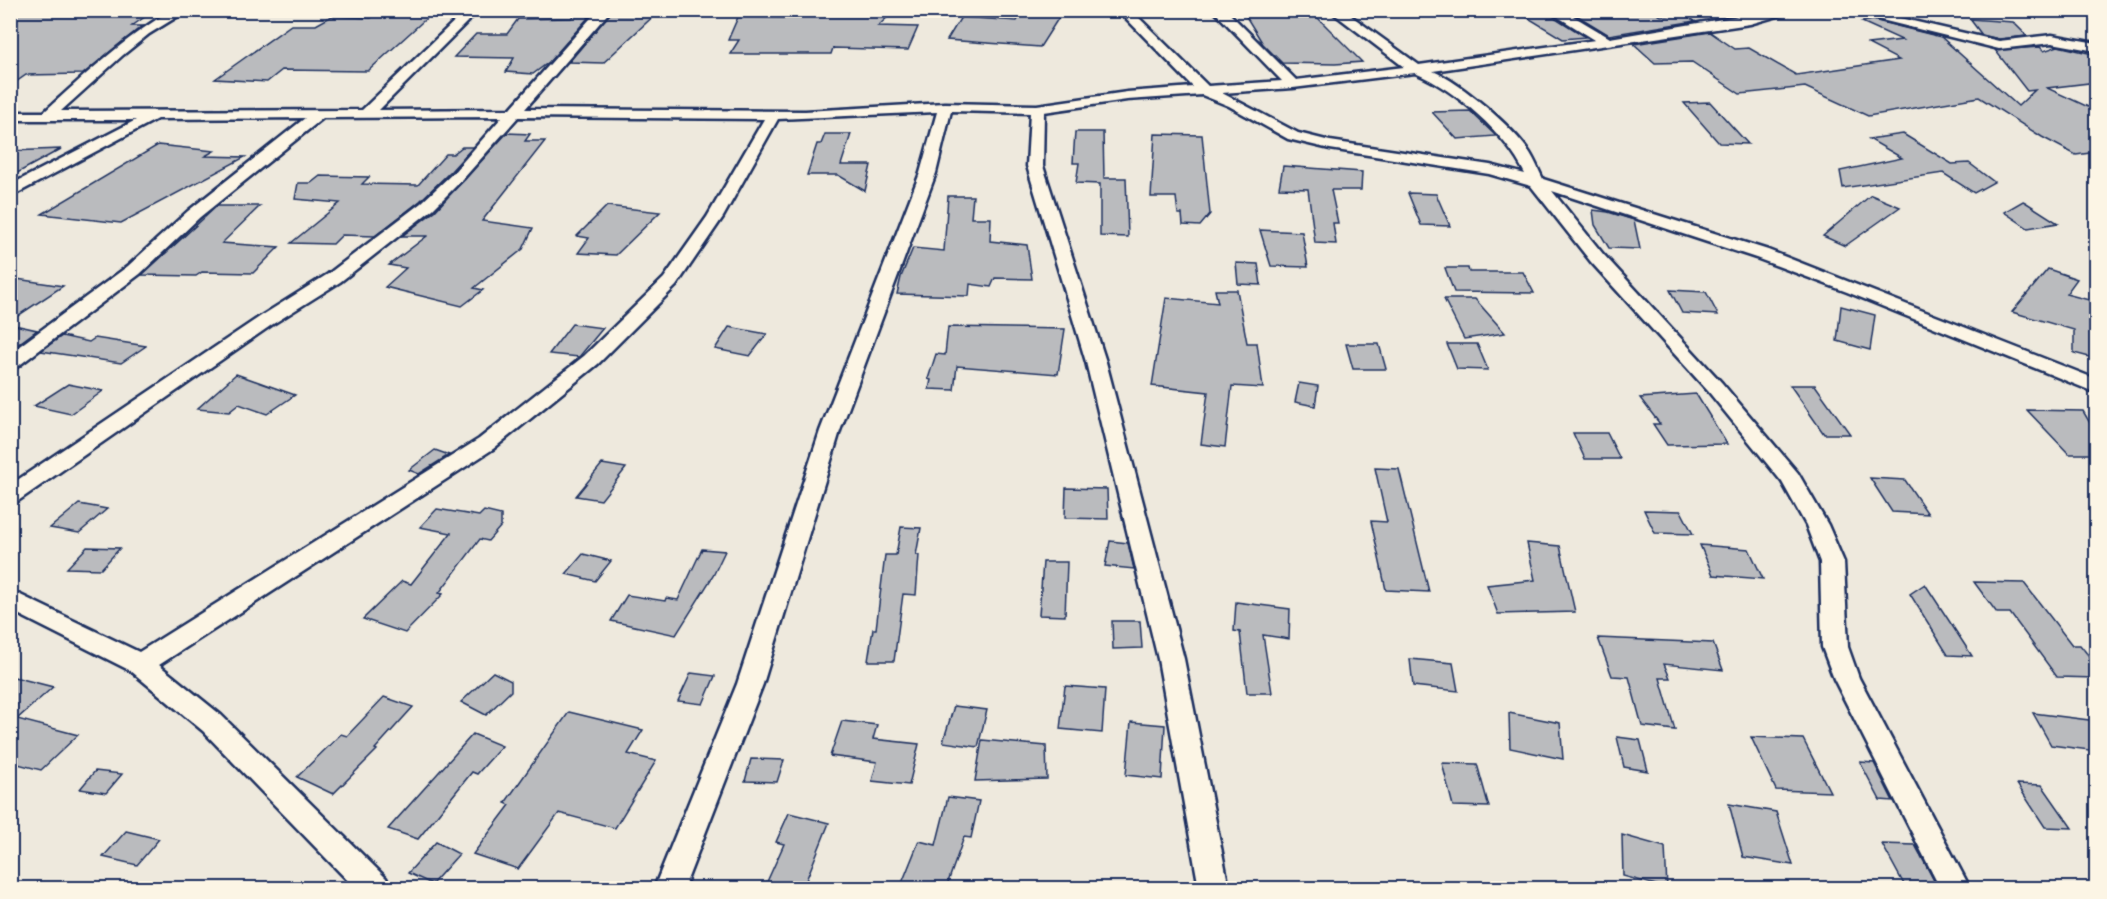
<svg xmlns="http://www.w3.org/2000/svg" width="2107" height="899" font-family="'Playpen Sans',sans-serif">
<rect width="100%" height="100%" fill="#eee9dd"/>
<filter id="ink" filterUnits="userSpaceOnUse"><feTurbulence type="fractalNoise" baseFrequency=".0167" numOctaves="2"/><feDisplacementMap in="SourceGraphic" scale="12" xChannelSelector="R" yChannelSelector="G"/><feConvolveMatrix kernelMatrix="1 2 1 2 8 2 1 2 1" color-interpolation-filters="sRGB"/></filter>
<g filter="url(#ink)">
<g fill="#babbbe" stroke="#1b2f5e" stroke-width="1.5">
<path d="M10,10h129l-11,6h18l-14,10h10l-59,48 -57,1 -16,11z"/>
<path d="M579,10h16l-46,52 -16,12 -27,-2 8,-14 -60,-1 22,-23h31l11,-15 53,-1z"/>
<path d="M613,10h47l-57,53 -34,-1z"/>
<path d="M1024,10l37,4 -21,33 -93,-7 14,-23 56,4z"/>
<path d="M1242,10h30l1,6 39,-4 50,50 -27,2 -53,-1 -19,-19z"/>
<path d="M1568,10h83l10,6 23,-2 11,7 -86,14z"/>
<path d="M381,11l50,3 -63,57 -86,-1 -15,12 -52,-3 76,-54h25l16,-9 39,2z"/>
<path d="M796,12l95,2 -13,12 40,1 -10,23 -75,-2 -2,6h-101l9,-14h-11l10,-23 54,1z"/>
<path d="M1548,13l38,24 -23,2 -38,-23z"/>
<path d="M1970,19l43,3 14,14 -28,3 -17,-4z"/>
<path d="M1873,20l68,17 77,69 17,-16 -8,1 -32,-41 45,-3 4,4 14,-5 39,9v27l-50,6 50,23v41l-21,3 -34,-18 -63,-40 -111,19 -63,-29 -65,7 -48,-32 -37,1 -21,-19 76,-12 25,17 14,-1 47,27 103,-15 -31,-16 34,-4 -40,-18z"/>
<path d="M1710,102l38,42 -29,-1 -35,-40z"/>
<path d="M1470,111l26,25 -39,3 -25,-27z"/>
<path d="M1075,132h28l1,46h22l2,59 -28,-1v-52l-24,-1 3,-20h-6z"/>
<path d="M507,133l23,1 -5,7h20l-63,80 51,7 -10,21 -49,39 9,2 -21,16 -77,-19 21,-19 -17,-3 38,-29h-25l33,-25z"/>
<path d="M825,134h26l-10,31h30l-6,26 -27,-16h-31l10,-31h4z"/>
<path d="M1155,134l47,1 8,79 -10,12 -17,-1 -1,-11h-4l-2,-17h-25z"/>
<path d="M1903,134l49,30 17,-1 25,19 -20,11 -31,-20 -100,15 -3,-17 62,-13 -33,-19z"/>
<path d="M158,145l56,6 -9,5 40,1 -124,66 -79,-9z"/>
<path d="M462,147h11l-22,24 -31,30 -45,35 -33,-1 -9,9 -42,-1 49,-40 -45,-4 3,-16h13l9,-7 49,1 -7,7 56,1 28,-31h7z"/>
<path d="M61,149l-51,28v-26z"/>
<path d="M1283,166l79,6 -1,18h-30l7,33h-5l3,21 -21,-1 -7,-54 -29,-1z"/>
<path d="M1408,193l28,1 14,32 -29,-1z"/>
<path d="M1871,195l29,12 -55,39 -22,-10z"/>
<path d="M948,196h25l-2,22h20l-1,23 37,4 5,34 -37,-1 -4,9 -21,-3 -1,12 -72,-2 4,-17 12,-29 31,3z"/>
<path d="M2023,201l2,1 33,21 -30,5 -24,-16z"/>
<path d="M217,206h43l-38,37 57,4 -26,26 -51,-1 -6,4 -54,-1z"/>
<path d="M607,206l53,6 -44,43 -38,-2 11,-15 -12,-2z"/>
<path d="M1593,210l15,2 26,8 6,29 -31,-1 -14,-23z"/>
<path d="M1260,230l42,2 6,35 -37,-1z"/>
<path d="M1236,263l22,1 3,21 -23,-1z"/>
<path d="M1445,268h23l1,4h54l11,21 -80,-1z"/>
<path d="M2048,269l29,10 -11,15 31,8v57l-23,-6v-23l-62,-18z"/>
<path d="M10,278l53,8 -53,35z"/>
<path d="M1215,290h22l10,53h10l6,45 -31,-2 -7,61 -24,-3 7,-52 -56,-6 14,-88 52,5z"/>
<path d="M1670,290l36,2 12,23 -36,-2z"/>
<path d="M1444,299h31l30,34 -41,6z"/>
<path d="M1841,306l34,9 -5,35 -33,-9z"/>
<path d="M10,324l27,6 -23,17h-4z"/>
<path d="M572,324l31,4 -24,29 -30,-3z"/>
<path d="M729,327l38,7 -17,22 -35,-7z"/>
<path d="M948,327l117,2 -7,45 -101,-8 -3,24 -25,-1 2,-9 -3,-1 8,-25 9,1z"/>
<path d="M62,336l27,6 6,-4 51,8 -25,17 -80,-12z"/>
<path d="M1346,344h33l7,25h-33z"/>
<path d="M1447,344h30l11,26 -31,-1z"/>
<path d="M236,374l59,21 -28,19 -28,-10 -10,8 -32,-3z"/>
<path d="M1299,383l19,3 -3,20 -20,-4z"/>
<path d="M68,384l35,7 -32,23 -37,-8z"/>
<path d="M1790,385h25l35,49h-26z"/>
<path d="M1696,394l31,50 -60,1 -14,-21h7l-20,-26z"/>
<path d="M2027,410l56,1 14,24v19h-28z"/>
<path d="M1573,433h34l13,26h-35z"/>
<path d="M435,450l14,5 -30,19 -10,-4z"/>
<path d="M602,464l24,4 -25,32 -25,-4z"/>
<path d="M1375,468l24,1 30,123 -43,-2 -15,-69 16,1z"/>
<path d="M1870,478l35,2 23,34 -36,-2z"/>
<path d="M1066,488l41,1 1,30 -43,-1z"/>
<path d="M79,504l28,5 -28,24 -29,-5z"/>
<path d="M437,509l42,7 5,-5 17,4v11l-13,15 -8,-2 -41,54 4,1 -38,39 -42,-14 39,-38 9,3 40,-51 -31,-6z"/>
<path d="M1644,510l37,1 12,23 -38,-1z"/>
<path d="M901,527l20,1 -5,27h3l-3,40 -13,-1 -9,67h-26l5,-32h3l9,-74h11z"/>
<path d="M1110,541l18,2 6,26 -29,-3z"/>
<path d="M1527,543l33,3 15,66 -77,2 -11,-29 48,-5z"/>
<path d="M1700,545l49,4 14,30 -50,-4z"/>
<path d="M87,547l33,1 -19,21 -34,-1z"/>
<path d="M702,549l23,2 -12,25 -37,59 -65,-14 16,-26 38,6 1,-3 12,2z"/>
<path d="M583,554l28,7 -16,20 -29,-7z"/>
<path d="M1043,562h24l-2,54 -26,-1z"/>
<path d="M1974,582l50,1 48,62h8l17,21v12l-40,-1 -47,-64h-13z"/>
<path d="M1925,584l47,72 -24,-1 -38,-61z"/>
<path d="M1236,602l54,7 -1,30 -26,-4 9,58h-25l-7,-61 -6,-1z"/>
<path d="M1112,621h28l2,27 -29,1z"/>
<path d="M1598,638l115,5 10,27 -59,-6 6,14h-10l15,52 -33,-4 -13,-49 -17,-1z"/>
<path d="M1410,659l43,4 5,28 -45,-5z"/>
<path d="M493,672l18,9v10l-25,24 -25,-13z"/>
<path d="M691,673l24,3 -12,28 -25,-3z"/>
<path d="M10,676l43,11 -36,32 61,16 -37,35 -31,-8z"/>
<path d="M1065,686l40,3 -3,44 -42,-4z"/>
<path d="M384,697l29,10 -38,42 2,1 -44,44 -36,-17 44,-43 6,2z"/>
<path d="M954,706l33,4 -9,37 -35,-5z"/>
<path d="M569,712l74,18 -15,24 28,7 -41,67 -56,-15 -41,56 -45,-15 37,-49 -5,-2z"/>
<path d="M1509,713l51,10 3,36 -53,-11z"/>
<path d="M2033,713l64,8v30l-46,-6z"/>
<path d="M842,721l35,4 -4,14 46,5 -10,41 -37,-4 5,-19 -47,-6z"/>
<path d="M1131,722l34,3 -3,54 -36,-4z"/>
<path d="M473,734l29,12 -25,28 -5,-2 -54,67 -30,-10z"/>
<path d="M1617,737l23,3 8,31 -24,-4z"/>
<path d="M1751,737l52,2 27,53 -54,-2z"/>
<path d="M982,740l64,6 1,33 -72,2z"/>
<path d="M751,759l33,1 -7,22 -32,-1z"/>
<path d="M1860,762l14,1 19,38 -13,-1z"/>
<path d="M1442,763l35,1 12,43 -36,-1z"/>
<path d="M95,771l27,3 -16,19 -26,-4z"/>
<path d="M2017,784l25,1 30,43 -27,-1z"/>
<path d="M948,797l31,4 -8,37 -7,-1 -18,51h-46l19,-47 17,4z"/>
<path d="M1729,804l47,8 17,53 -50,-8z"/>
<path d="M789,813l40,10 -26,65h-21l-16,-4 18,-40 -8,-2z"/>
<path d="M126,831l33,8 -22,26 -34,-8z"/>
<path d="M1622,835l43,12 2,41 -44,-12z"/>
<path d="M436,842l23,12 -27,30 -24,-11z"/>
<path d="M1882,844l33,1 23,43h-32z"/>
</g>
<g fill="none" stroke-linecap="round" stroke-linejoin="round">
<g stroke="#1b2f5e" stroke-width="5">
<g id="street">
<path d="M172,10h16l-39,24 -26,21 -62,56 301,-1 104,-100h13l-100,100 131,-1 88,-99h13l-86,99 280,2 140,-8 92,2 90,-13 66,-5 -75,-77h13l77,76 74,-5 -69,-71h13l70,70 108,-13 -75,-57h14l76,55 176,-25 -48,-30h16l47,28 165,-28h24l-49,14 -317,47c27,11 81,57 97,82 5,8 9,18 13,26l225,71 328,129v13l-7,-2 -242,-98 -91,-34 -204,-67 51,63 119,129 76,90 30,52 16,37 4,85 11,31 111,210h-30l-106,-209 -12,-32 -2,-85 -14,-37 -24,-43 -74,-91 -117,-129 -60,-76 -42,-12 -159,-25 -42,-10 -59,-33 -27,-11 -75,5 -83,12 -1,54 63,196 78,297 45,229h-30l-41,-229 -72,-297 -59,-196 3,-53 -79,-2 -15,62 -96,258 -77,253 -79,204h-30l83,-204 83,-253 100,-258 17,-61 -159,7 -55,98 -47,69 -78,78 -105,85 -334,216 62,50 165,163 4,10h-35l-152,-157 -72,-60 -121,-61v-20l129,62 340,-213 105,-83 80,-78 43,-61 57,-98 -246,-2 -55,62 -30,30 -93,73 -67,42 -255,177 -8,3v-19l251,-169 67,-42 93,-71 32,-30 49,-56 -179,1 -123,99 -60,57 -123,93 -7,2v-16l118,-87 60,-55 117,-93 -148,1 -147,78v-12l126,-65h-126v-8h34c41,-37 80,-74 128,-102zM1415,73c41,17 91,61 110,101l-35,-9 -160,-24 -32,-8 -76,-40 71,-5z"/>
<path d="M1841,10h24l134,31 53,-6 44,8v8l-44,-8 -53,6z"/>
</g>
</g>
<use href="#street" fill="#fcf5e5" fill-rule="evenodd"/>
</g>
</g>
<rect width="2107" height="899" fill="none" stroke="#fcf5e5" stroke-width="36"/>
<rect x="18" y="18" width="2071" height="863" fill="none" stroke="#1b2f5e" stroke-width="2" filter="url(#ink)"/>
</svg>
